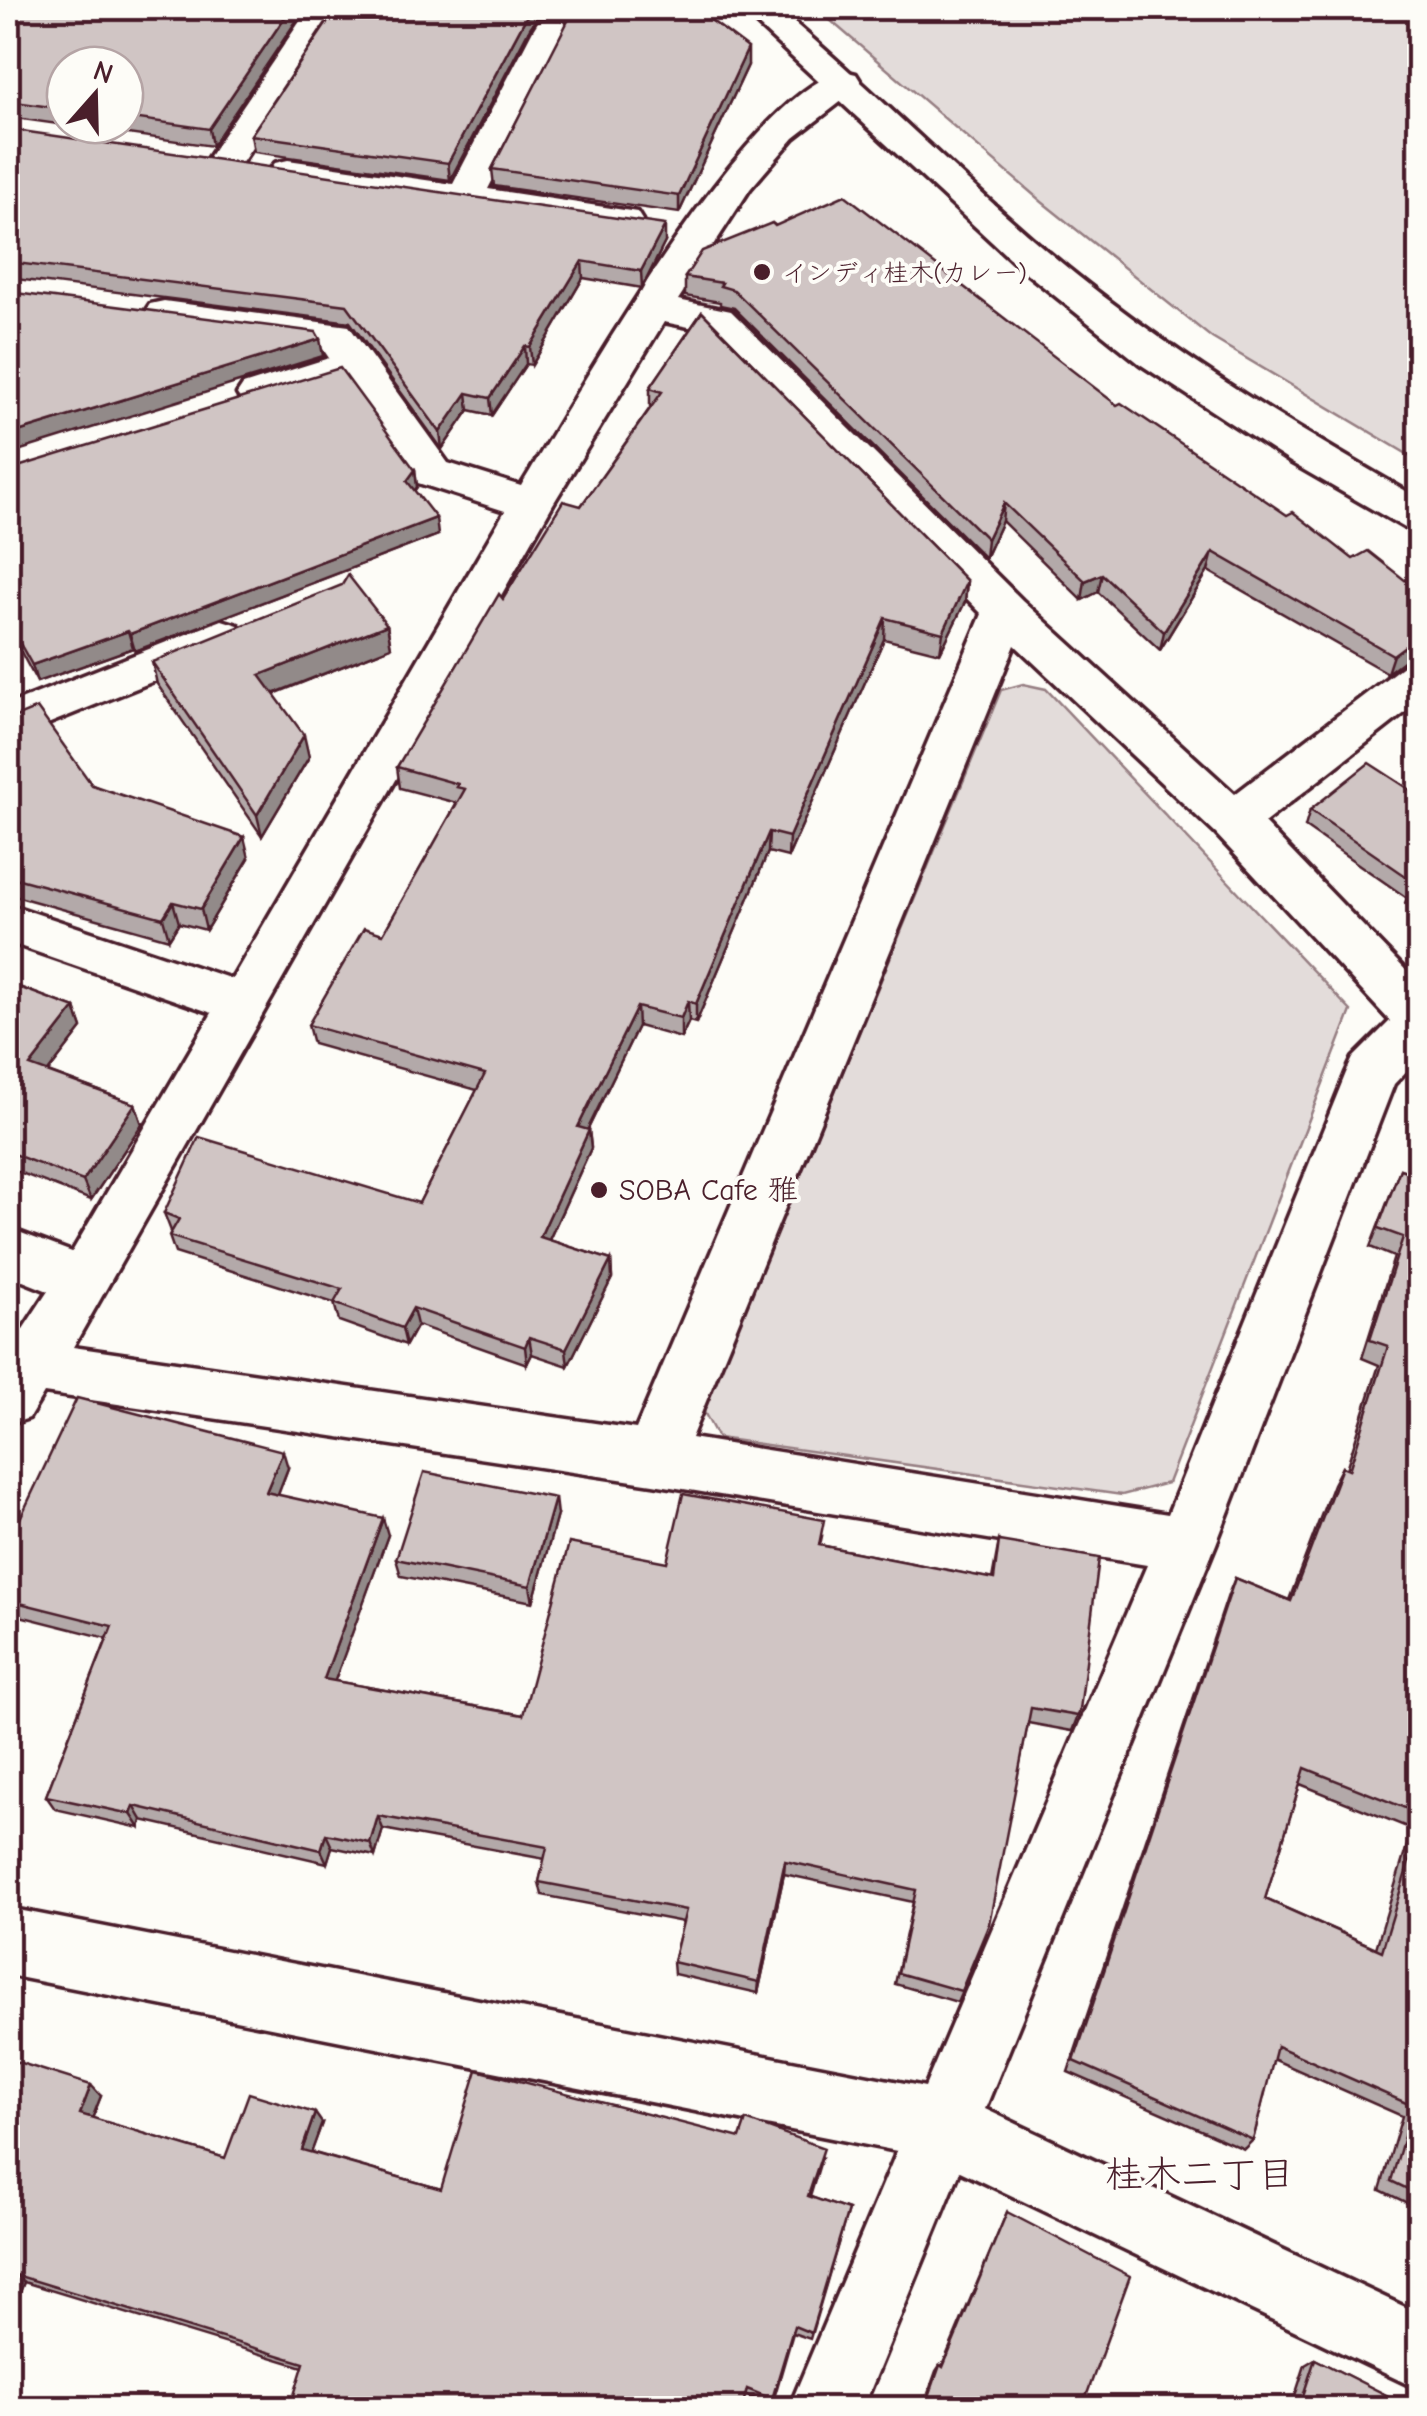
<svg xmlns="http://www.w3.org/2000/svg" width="1427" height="2416" font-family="'Comic Neue','Klee One',sans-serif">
<rect width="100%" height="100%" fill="#fdfcf7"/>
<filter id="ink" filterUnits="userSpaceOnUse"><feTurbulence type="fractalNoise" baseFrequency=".01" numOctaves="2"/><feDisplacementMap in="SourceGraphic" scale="20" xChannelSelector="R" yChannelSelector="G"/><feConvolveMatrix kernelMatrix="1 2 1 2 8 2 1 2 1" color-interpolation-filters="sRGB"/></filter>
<g filter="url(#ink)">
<g fill="#e3dcda" stroke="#967e82" stroke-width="2.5">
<path d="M816,8h603v453l-207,-123 -170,-136z"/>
<path d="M1023,684l23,5 305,322 -183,472 -46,12 -404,-57 -15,-28 298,-720z"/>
</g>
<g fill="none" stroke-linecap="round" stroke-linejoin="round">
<g stroke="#4a1f2b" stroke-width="7">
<g id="minor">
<path d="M309,8h22l9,8 -103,154 -13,3 -13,-3 -6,-8z"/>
<path d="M551,19l13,3 5,8 -81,159 149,23 5,8 -5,8 -14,4 -335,-50 -13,-3 -6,-8 6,-8 13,-3 165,24 80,-154 5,-8z"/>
<path d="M843,71l13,3 5,8 -5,8 -62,48 -44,51 -72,111 53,11 291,289 213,194 169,-129 16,-5v41l-156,122 156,162v72l-26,27 -178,460 -231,565 435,205v76l-460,-219 -97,237h-74l108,-257 -889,-176v-67l917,179 222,-522 -494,-81 -609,-91 -15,25 -21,7v-73l40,-61 -40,-16v-47l64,24 140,-239 -204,-71v-38l224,75 273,-468 -87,-28 -74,-102 -86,26 -15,-4 -6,-9 6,-9 86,-27 -8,-12 -157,-21 -14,-3 -6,-9 6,-9 14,-3 185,25 99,137 73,23c57,-92 222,-390 322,-415zM664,322l40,8 278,284 -346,815 -563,-82 480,-843zM1015,645l201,189 174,187 -37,37 -7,15 -178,441 -477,-76z"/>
<path d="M222,620l16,5 7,11 -7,11 -230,93v-35z"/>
</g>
</g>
<g stroke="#4a1f2b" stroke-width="7">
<path id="tertiary" d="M739,8h38c93,78 178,165 270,243 115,97 243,174 373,248v33l-15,-4 -113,-65 -152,-99 -121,-97z"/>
</g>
<use href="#minor" fill="#fdfcf7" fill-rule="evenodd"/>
<use href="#tertiary" fill="#fdfcf7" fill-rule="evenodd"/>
</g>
<g fill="#b3a9a9" stroke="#4a1f2b" stroke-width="2.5" fill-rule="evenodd">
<path d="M8,8h297l-93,138 -204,-29zM65,65h60v60h-60z"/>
<path d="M334,8h348l66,57 -69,148 -185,-27 -2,-17 76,-147 -16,-7 -15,3 -7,10 -80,152 -196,-28 -3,-17 84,-126z"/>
<path d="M8,129l657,113 -23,46 -59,-10 -51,87 -6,-1 -34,51 -23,-5 -27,39 -92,-127 -342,-44z"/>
<path d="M772,223l631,438 -16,12 -179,-102 -48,79 -62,-58 -16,8 -80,-79 -17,37 -251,-250 -14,-3v-3l-35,-6v-19z"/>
<path d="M702,312l265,269 -2,21 -25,51 -56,-14 -96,218 -20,-5 -72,171 -7,-2 -8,17 -43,-12 -50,103 1,1 2,18 -42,92 62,20 1,18 -44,88 -36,-12 -5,10 -110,-39 -11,20 -67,-24 -5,-18 -159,-50 -6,-17 2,-5 -7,-18 255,-10 58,-113 -164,-46 -5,-19 75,-91 74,-131 -57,-15 -3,-21 106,-168 78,-93 69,-98v-20z"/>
<path d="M8,470h407l2,17 -3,4 24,44 -303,116 -2,-3 -96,34 -29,-54z"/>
<path d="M387,625l4,22 -117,47 35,63 -47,79 -105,-152 -5,-22z"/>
<path d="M8,720l84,65 157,73 -43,72 -27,-7 -10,16 -161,-45z"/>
<path d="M1420,796v117l-15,-10 2,-5 -102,-71 5,-17z"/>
<path d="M8,983l67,25 7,20 -34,44 87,32 7,20 -51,76 -83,-32z"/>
<path d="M1400,1169l20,7v1033l-40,-19 22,-74 -129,-57 -20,81 -9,9 -176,-77 160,-477 7,-17 54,22 44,-116 9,-17 4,2 33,-104 -17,-7 32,-101 -24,-10zM1300,1784l112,45 -36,119 -111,-49z"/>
<path d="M288,1468l-10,27 110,40 -54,146 189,34 144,-153 155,-26 -2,9 172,34 7,-38 81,169 -8,21 -44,-8 -43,213 -28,66 -62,-18 18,-82 -129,-28 -26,119 -84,-19 -1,-12 10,-40 -141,-27 -3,-13 6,-23 -162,-30 -8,27 -43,-9 -5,16 -185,-43 -2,8 -85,-19 -9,-13 61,-158 -99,-25v-88l8,2z"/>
<path d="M557,1515l-24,87 -132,-26 -5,-17z"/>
<path d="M8,2059l93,37 -9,22 133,40 97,-35 -11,29 130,37 299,-51 82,19 -12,40 38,13 -38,129 -17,-6 -21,72 -26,-10 -443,-28 -279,-85 -16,41z"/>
<path d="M1007,2212l75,196h-159l13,-37 4,-6 2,1z"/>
<path d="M1315,2359l97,49h-121l14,-43z"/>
</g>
<g fill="#928a89" stroke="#4a1f2b" stroke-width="2.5">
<path d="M291,8h14l-93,138 -3,-17z"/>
<path d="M531,8h20l1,7 -15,3 -7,10 -80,152 -2,-17z"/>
<path d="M748,48v17l-69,148v-17z"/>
<path d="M665,225v17l-23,46 -1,-17z"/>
<path d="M582,261l1,17 -51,87 -2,-18z"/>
<path d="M320,339l3,17 -315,98v-19z"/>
<path d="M525,346l1,18 -34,51 -2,-17z"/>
<path d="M467,393l2,17 -27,39 -2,-17z"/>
<path d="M415,470l2,17 -8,11 -2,-17z"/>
<path d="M1004,503l-2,18 -17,37 2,-19z"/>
<path d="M436,518l2,17 -303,116 -5,-17z"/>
<path d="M1213,552l-5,19 -48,79 4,-18z"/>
<path d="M1102,574l-4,18 -16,8 3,-19z"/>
<path d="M967,581l-2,21 -25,51 3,-20z"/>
<path d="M885,618l-1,21 -96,218 1,-20z"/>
<path d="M387,625l4,22 -126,50 -5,-22z"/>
<path d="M128,631l5,17 -96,34 -5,-17z"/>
<path d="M1420,641v17l-17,3 -16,12 6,-18 16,-12z"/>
<path d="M304,735l5,22 -47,79 -5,-21z"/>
<path d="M769,832l-1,20 -72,171v-19z"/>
<path d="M244,837l5,21 -43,72 -5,-21z"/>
<path d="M173,902l6,21 -10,16 -6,-21z"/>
<path d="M688,1001l1,20 -8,17v-20z"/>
<path d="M637,1007l1,19 -58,119 -2,-18z"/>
<path d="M75,1008l7,20 -44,57 -8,-19z"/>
<path d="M135,1104l7,20 -51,76 -8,-19z"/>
<path d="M589,1130l2,18 -49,107 -2,-18z"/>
<path d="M611,1260l1,18 -44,88 -2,-17z"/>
<path d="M413,1308l4,17 -11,20 -4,-17z"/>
<path d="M529,1337l3,17 -5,10 -2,-17z"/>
<path d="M283,1451l5,17 -16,41 -6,-17z"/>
<path d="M555,1498l2,17 -24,87 -3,-16z"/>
<path d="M383,1518l5,17 -58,159 -6,-15z"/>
<path d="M134,1806l8,14 -2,8 -9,-14z"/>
<path d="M378,1816l5,13 -8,27 -5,-13z"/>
<path d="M326,1834l6,13 -5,16 -6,-13z"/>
<path d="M785,1861l-1,13 -26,119 1,-11z"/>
<path d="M91,2085l10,11 -11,28 -10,-10z"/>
<path d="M315,2113l7,10 -13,36 -7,-9z"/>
<path d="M13,2274l11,8 -16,41v-36z"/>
</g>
<g fill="#d0c5c4" stroke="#4a1f2b" stroke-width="2.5">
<path d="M8,8h283l-82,121 -84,-12v-52h-60v44l-57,-8z"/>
<path d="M337,8h194l-83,155 -197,-28z"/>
<path d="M568,8h114l6,4 8,-3 52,39 -69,148 -187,-27 79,-154z"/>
<path d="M8,129l657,96 -24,46 -59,-10 -52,86 -5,-1 -35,52 -23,-5 -27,39 -93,-127 -339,-43z"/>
<path d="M845,195l272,210 4,-2 166,112 6,-3 60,47 15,-8 52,41v49l-11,2 -16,12 -180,-103 -49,80 -62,-58 -17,7 -81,-78 -17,36 -253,-249 -14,-4 2,-3 -37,-6 17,-26 70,-28 3,3z"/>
<path d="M8,292l308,40 4,7 -312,96z"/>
<path d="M702,312l265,269 -24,52 -58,-15 -96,219 -20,-5 -73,172 -8,-3 -7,17 -44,-11 -59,120 11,3 -49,107 71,23 -45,89 -37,-12 -4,10 -112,-39 -11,20 -68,-25 8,-14 -173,-53 10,-17 -15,-6 35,-76 220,66 66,-129 -177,-49 56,-97 19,6 82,-145 -9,-2 2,-3 -61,-17 102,-173 4,5 60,-98 18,5 81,-114 -12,-4z"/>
<path d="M340,368l75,102 -8,11 29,37 -306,116 -2,-3 -96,34 -24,-43v-152z"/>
<path d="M348,575l39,50 -127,50 44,60 -47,80 -105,-153 190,-77z"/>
<path d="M37,708l55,77 152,52 -43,72 -28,-7 -10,16 -155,-42v-156z"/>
<path d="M1369,763l51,33v96l-9,-5 5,-4 -106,-73z"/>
<path d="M8,983l67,25 -45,58 105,38 -52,77 -75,-29z"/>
<path d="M1400,1169l20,7v638l-115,-46 -40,131 117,52 38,-125v369l-29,-14 22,-75 -136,-60 -24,94 -179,-79 161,-483 56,23 51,-134 7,3 39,-124 -18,-6 33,-103 -25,-9z"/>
<path d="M77,1398l206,53 -17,41 117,26 -59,161 199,36 46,-172 98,19 16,-68 141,26 -5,25 175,34 5,-38 100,17 -19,152 -2,6 -47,-8 -42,216 -28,67 -63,-18 18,-83 -131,-29 -26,121 -86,-20 13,-52 -147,-28 8,-35 -169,-31 -8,27 -44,-9 -5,16 -187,-44 -3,8 -85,-18 66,-170 -104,-26v-75l8,2z"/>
<path d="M424,1472l131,26 -25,88 -134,-27z"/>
<path d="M8,2059l83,26 -11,29 145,44 24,-65 66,20 -13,37 139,39 36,-119 263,68 6,-18 78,28 -16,48 40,14 -37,123 -17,-7 -22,73 -25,-10 -5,19h-452l14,-45 -291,-89 -5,13z"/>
<path d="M1007,2212l123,64 -48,132h-157l15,-43 3,2z"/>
<path d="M1315,2359l97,49h-113z"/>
</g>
</g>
<g fill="#4a1f2b" stroke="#fdfcf7" stroke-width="4">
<circle cx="762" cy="272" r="10"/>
<circle cx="599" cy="1190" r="10"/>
</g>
<g text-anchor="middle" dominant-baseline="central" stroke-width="8" stroke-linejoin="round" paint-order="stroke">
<g font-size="25" fill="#4a1f2b" stroke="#fdfcf7" text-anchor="start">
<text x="782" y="272">インディ桂木(カレー)</text>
</g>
<g font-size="30" fill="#4a1f2b" stroke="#fdfcf7" text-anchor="start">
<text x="619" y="1190">SOBA Cafe 雅</text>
</g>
<g font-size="38" fill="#4a1f2b" stroke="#fdfcf7">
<text x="1200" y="2175">桂木二丁目</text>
</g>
</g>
<rect width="1427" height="2416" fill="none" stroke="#fdfcf7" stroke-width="40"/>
<rect x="20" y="20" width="1387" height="2376" fill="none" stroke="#4a1f2b" stroke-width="4" filter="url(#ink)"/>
<g transform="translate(95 95) rotate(20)"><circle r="48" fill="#fdfcf7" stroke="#b5a4a5" stroke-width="2.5"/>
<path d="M0-8L18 38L0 25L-18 38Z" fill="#4a1f2b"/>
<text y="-15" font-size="28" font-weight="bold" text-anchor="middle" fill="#4a1f2b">N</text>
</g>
</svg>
